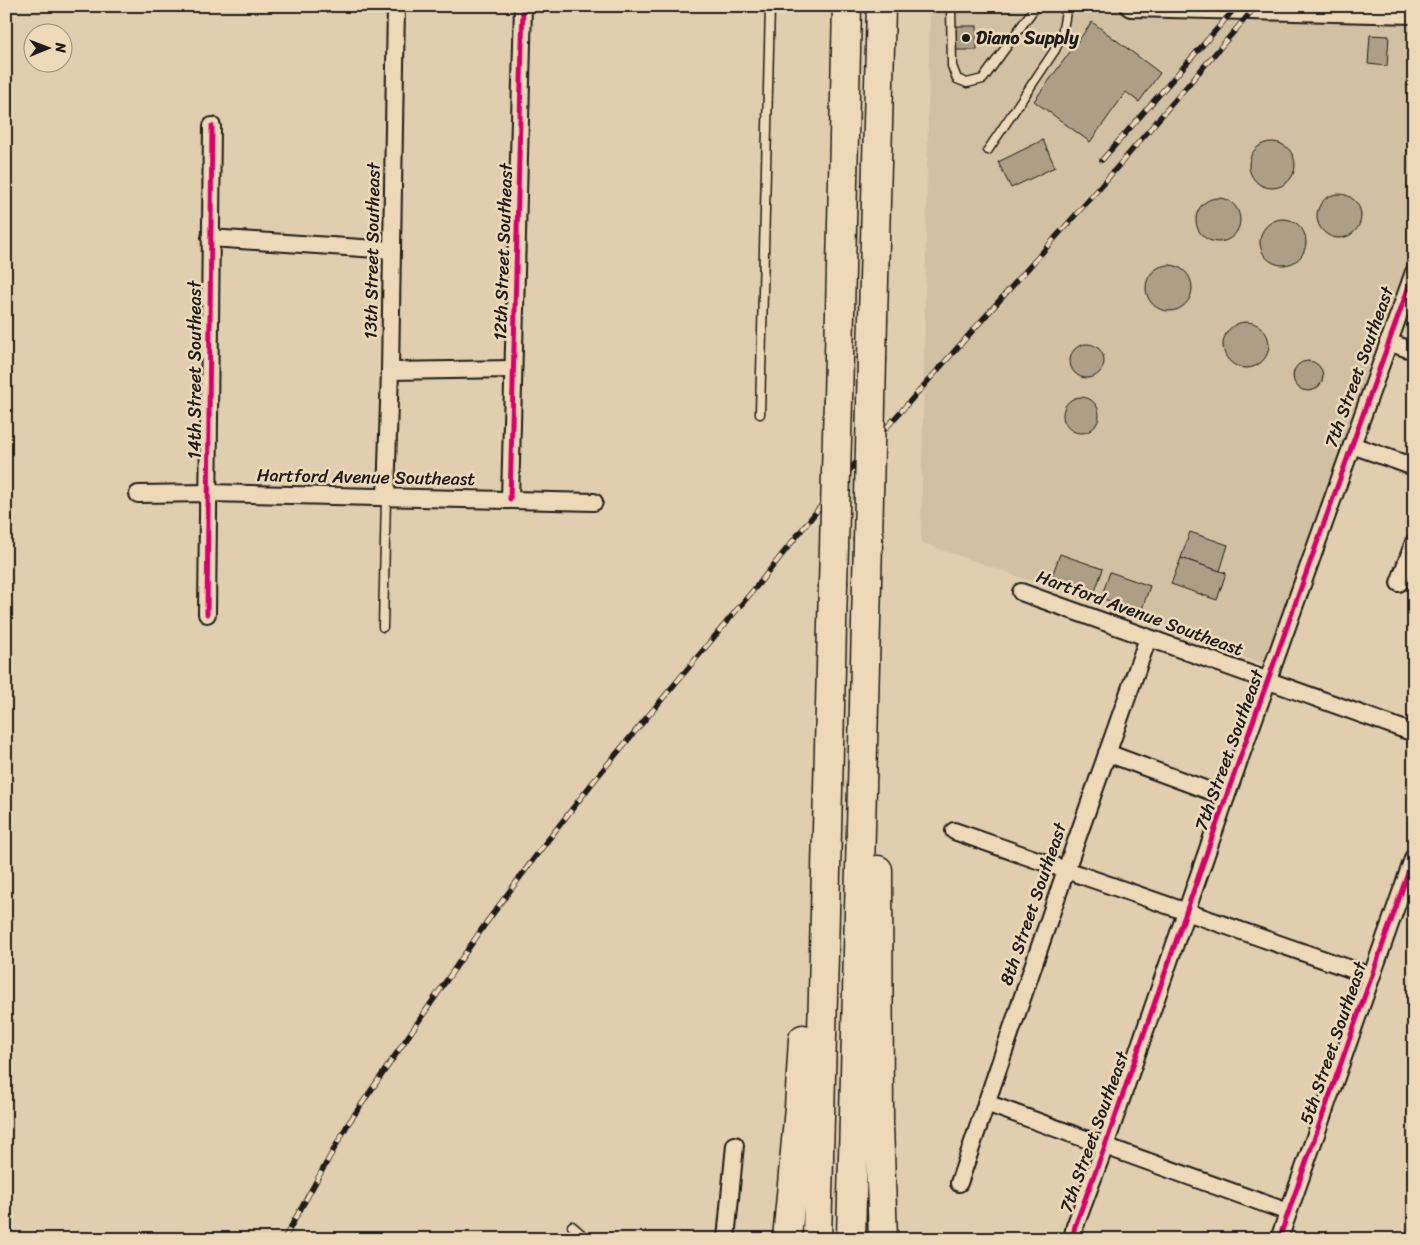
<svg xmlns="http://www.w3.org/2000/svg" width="1420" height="1245" font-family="Sriracha,sans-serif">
<rect width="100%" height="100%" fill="#e0ceae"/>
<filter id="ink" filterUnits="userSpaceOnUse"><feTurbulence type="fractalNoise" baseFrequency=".02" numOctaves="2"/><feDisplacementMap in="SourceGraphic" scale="10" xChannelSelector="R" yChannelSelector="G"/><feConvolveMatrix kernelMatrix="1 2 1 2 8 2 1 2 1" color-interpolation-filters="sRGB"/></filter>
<g filter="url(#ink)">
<path fill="#d1c0a2" d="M930,6h484v236l-150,422 -343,-122z"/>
<g fill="#ad9f87" stroke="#1c1c1c">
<path d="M1092,22l68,51 -21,29 -13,-10 -36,50 -56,-41z"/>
<rect x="956" y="26" width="21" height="24"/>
<path d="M1370,35l19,1 -2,30 -19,-2z"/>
<path d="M1043,140l12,27 -44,21 -13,-26z"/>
<circle cx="1272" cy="165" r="23"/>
<circle cx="1339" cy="216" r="22"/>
<circle cx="1218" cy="220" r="22"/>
<circle cx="1283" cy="242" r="23"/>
<circle cx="1169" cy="288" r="23"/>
<circle cx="1246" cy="345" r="23"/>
<circle cx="1087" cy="361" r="17"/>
<circle cx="1308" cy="376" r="15"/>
<circle cx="1081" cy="415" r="18"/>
<path d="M1190,532l38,13 -8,26 -39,-13z"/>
<path d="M1060,554l43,15 -8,22 -43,-15z"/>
<path d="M1181,558l45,15 -9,27 -46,-16z"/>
<path d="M1110,572l40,14 -9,26 -40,-14z"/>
</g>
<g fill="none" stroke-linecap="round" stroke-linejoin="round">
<g stroke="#1c1c1c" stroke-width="11">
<g id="service">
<path d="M951,6l1,60 5,13 10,4 16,-4 53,-73"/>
<path d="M988,150l67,-100 7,-15 5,-29"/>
<path d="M760,414l10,-408"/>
<path d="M383,627l3,-130"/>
<path d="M572,1226l15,13"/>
</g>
</g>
<g stroke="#1c1c1c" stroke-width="20">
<g id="minor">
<path d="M210,238l182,12"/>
<path d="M1388,342l26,9"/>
<path d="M390,371l123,-2"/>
<path d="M1352,445l62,22"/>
<path d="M138,494l70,-1 386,9"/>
<path d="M386,497l4,-126 6,-365"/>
<path d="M510,499l13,-493"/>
<path d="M1399,583l15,-41"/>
<path d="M1021,592l393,141"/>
<path d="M207,614l5,-488"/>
<path d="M1107,753l119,44"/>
<path d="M954,831l417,145"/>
<path d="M986,1103l302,109"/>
<path d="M959,1183l107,-313 82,-232"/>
<path d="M726,1239l9,-94"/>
<path d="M1072,1239l3,-13 30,-80 121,-349 188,-525"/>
<path d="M1279,1239l135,-383"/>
</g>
</g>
<g stroke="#1c1c1c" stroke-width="24">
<path id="tertiary" d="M1131,6l283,7"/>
</g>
<g stroke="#1c1c1c" stroke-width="31">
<g id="motorway">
<path d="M872,358l9,-352"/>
<path d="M838,400l9,-394"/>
<path d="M878,870l1,255 4,114"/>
<path d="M787,1239l12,-131 4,-69"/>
<path d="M817,1239l16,-655"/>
<path d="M851,1239l17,-698"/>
</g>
</g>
<use href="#service" stroke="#edd9b7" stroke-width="8"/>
<use href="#minor" stroke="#edd9b7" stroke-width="16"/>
<use href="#tertiary" stroke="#edd9b7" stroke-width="20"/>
<use href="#motorway" stroke="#edd9b7" stroke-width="28"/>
<g stroke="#1c1c1c" stroke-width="5.5">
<g id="rail">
<path d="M1102,160l135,-154"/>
<path d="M284,1239l64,-115 138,-201 55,-74 56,-72 164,-196 71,-89 31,-38 232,-261 161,-187"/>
</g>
</g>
<use href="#rail" stroke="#edd9b7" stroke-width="4" stroke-dasharray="11" stroke-linecap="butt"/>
<g stroke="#1c1c1c" stroke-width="31" stroke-linecap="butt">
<g id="motorway-bridge">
<path d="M868,541l4,-183"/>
<path d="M833,584l5,-184"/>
</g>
</g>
<use href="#motorway-bridge" stroke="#edd9b7" stroke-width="28"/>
<g stroke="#edd9b7" stroke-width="8">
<g id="cycleway">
<path d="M510,499l13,-493"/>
<path d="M207,614l5,-488"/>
<path d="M1072,1239l3,-13 30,-80 121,-349 188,-525"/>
<path d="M1279,1239l135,-383"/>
</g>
</g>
<use href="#cycleway" stroke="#d6006c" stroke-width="5"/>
</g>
</g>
<circle fill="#1c1c1c" stroke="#edd9b7" stroke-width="2" cx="966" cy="38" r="5"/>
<g text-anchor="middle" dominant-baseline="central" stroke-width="5" stroke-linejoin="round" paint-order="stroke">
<g font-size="18" font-weight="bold" fill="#1c1c1c" stroke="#edd9b7" text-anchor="start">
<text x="976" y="38">Diano Supply</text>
</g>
<g font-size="18" fill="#1c1c1c" stroke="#edd9b7">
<text transform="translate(372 251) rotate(-89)">13th Street Southeast</text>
<text transform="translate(503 252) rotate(-88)">12th Street Southeast</text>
<text transform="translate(1359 367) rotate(-70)">7th Street Southeast</text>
<text transform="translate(195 370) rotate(-90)">14th Street Southeast</text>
<text transform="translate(366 477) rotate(1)">Hartford Avenue Southeast</text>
<text transform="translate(1140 613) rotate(20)">Hartford Avenue Southeast</text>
<text transform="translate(1229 750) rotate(-70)">7th Street Southeast</text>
<text transform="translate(1033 904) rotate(-71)">8th Street Southeast</text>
<text transform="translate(1333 1043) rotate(-71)">5th Street Southeast</text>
<text transform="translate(1094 1132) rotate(-70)">7th Street Southeast</text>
</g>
</g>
<rect width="1420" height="1245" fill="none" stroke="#edd9b7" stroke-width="25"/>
<rect x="12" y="12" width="1395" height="1220" fill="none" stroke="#1c1c1c" stroke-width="2" filter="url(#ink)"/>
<g transform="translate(48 48) rotate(89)"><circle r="24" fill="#edd9b7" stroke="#998d79"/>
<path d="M0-4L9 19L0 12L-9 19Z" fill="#1c1c1c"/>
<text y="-8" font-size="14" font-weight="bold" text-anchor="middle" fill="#1c1c1c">N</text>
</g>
</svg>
